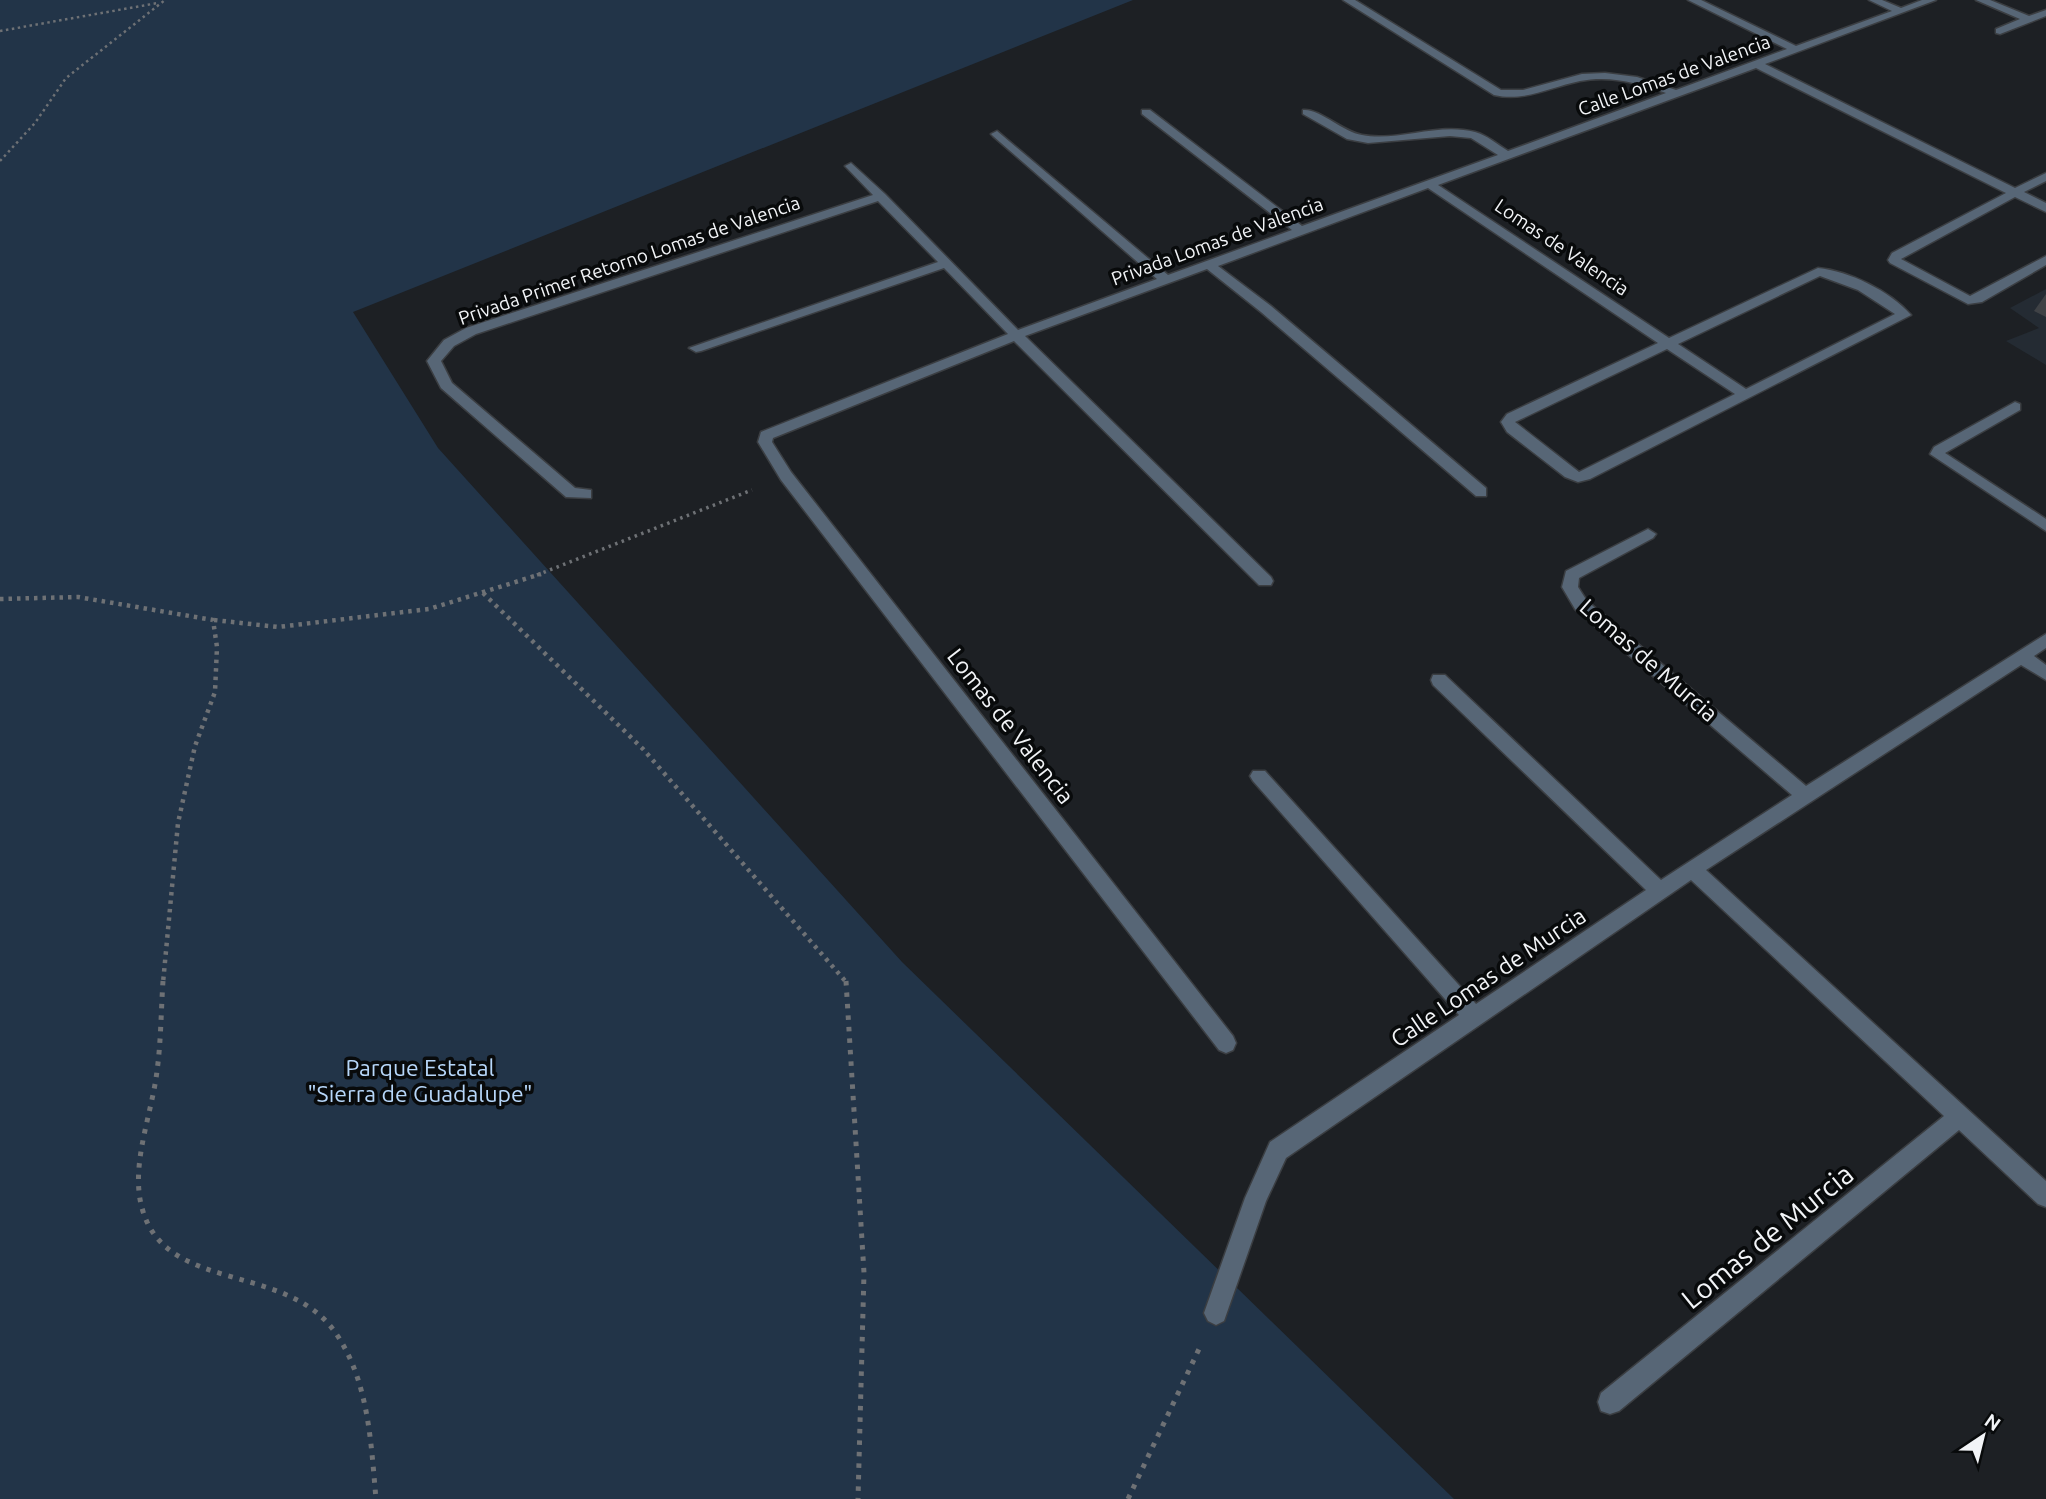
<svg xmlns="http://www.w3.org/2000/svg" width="2046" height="1499" font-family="Ubuntu,sans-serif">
<rect width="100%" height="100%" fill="#1d2024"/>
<path fill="#242b33" d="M2046,289v76l-40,-24 33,-13 -29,-20z"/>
<path fill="#223448" d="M0,0h1133l-780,312 85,136 464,514 552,537h-1454z"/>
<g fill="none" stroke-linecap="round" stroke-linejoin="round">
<g stroke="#3b3e42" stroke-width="3">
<g id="minor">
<path d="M1343,0h12l146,90h22l59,-16 23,-1 32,4 39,13 111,-41 -99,-49h13l95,46 96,-35 -23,-11h13l19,8 21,-8h14l-171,64 250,124 31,-15v8l-22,11 22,11v9l-31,-15 -114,62 69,37 76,-40v9l-64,37 -14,2 -78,-41 -2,-3 4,-7 114,-60 -250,-125 -318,117 231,153 149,-70c31,3 72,23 93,47l-321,164 -12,3 -13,-5 -58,-45 -6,-10 6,-8 151,-71 -230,-155 -210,78 53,40 215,182v8h-10l-215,-184 -54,-43 -182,67 246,241 2,4 -2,4h-12l-245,-244 -241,97 -1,4 19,30 442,564 3,7 -3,7 -7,3 -7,-3 -438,-570 -23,-38 3,-10 247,-98 -64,-66 -243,83 -5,1 -7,-4 249,-86 -60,-61 -402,133 -22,12 -13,15 11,22 123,105 16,2v8l-25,-1 -125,-109 -14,-27 17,-21 22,-12 407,-133 -28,-29 6,-3 34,31 133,136 139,-51 -164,-143 -2,-2 6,-3 171,144 124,-45 -150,-116v-4h8l152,116 196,-71 -27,-17 -21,-2 -82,7 -21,-4 -44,-25v-4c16,-2 40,22 59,25 36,7 76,-13 113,-3 12,3 23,13 33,19l158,-58c-27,-10 -56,-18 -86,-12 -30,6 -55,21 -86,14zM1820,276l38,14 37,24 -149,75 -68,-45zM1667,349l68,45 -156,78 -64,-50z"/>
<path d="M1976,0h14l39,16 17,-6v6l-46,18 -4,-1v-4l24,-10z"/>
<path d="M2015,402l5,2v6l-75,43 101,66v12l-116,-77 4,-7z"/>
<path d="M1648,529l8,5 -3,4 -74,40 -1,9 9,14 219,185 240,-152v14l-12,8 12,9v15l-25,-15 -315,205 340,311v26l-8,-3 -79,-74 -340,281 -9,3 -9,-3 -3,-9 3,-9 343,-277 -253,-236 -405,278 -20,43 -42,120 -8,4 -8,-4 -4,-8 41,-115 25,-56 189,-127 -206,-234 -3,-5 3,-5h12l211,233 170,-114 -213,-205 -2,-5 2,-5h12l216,205 131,-85 -217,-186 -13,-22 4,-16z"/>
</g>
</g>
<g stroke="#6e7175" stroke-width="2.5" stroke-dasharray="2.5 3.5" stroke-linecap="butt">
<path d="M0,31l158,-28"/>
<path d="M0,161l35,-38 31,-45 99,-78"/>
</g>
<path stroke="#6e7175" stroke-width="3.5" stroke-dasharray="2.5 4.5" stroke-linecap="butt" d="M537,575l215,-85"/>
<g stroke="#6e7175" stroke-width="4.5" stroke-dasharray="3.5 5" stroke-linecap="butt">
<path d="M483,593l160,156 204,234"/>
<path d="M0,599l78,-2 135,23 4,27 -2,45 -20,54 -17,77 -15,160"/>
<path d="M214,620l64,7 151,-18 112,-35"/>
</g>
<g stroke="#6e7175" stroke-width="5" stroke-dasharray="4.5 7" stroke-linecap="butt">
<path d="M163,981c-2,30 -2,61 -6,90 -5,43 -27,94 -15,137 23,87 147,53 195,127 32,48 34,109 39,164"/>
<path d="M846,981l18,292 -6,226"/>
<path d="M1128,1499l71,-150"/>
</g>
<use href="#minor" fill="#576676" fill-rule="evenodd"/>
</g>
<path fill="#3f4246" d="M2046,294v23l-12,-6z"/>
<g text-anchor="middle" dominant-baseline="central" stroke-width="7" stroke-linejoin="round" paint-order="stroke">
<g font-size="19" fill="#f2f4f7" stroke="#080a0b">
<text transform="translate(1674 75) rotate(-20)">Calle Lomas de Valencia</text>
<text transform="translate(1217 241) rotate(-20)">Privada Lomas de Valencia</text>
<text transform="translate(1562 247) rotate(34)">Lomas de Valencia</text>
<text transform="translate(629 260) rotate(-19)">Privada Primer Retorno Lomas de Valencia</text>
</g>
<g font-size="23" fill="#f2f4f7" stroke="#080a0b">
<text transform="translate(1649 660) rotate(41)">Lomas de Murcia</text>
<text transform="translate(1011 726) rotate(52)">Lomas de Valencia</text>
<text transform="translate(1488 977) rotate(-34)">Calle Lomas de Murcia</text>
</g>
<g font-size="23" fill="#b7d7fa" stroke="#080a0b">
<text x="420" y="1067">Parque Estatal<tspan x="420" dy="26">"Sierra de Guadalupe"</tspan></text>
</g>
<g font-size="28" fill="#f2f4f7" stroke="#080a0b">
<text transform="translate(1767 1236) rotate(-39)">Lomas de Murcia</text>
</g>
</g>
<g transform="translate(1983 1436) rotate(35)" stroke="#080a0b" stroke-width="5" paint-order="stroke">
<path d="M0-5L12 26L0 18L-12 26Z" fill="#f2f4f7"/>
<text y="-10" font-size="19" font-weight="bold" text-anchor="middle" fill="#f2f4f7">N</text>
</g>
</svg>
